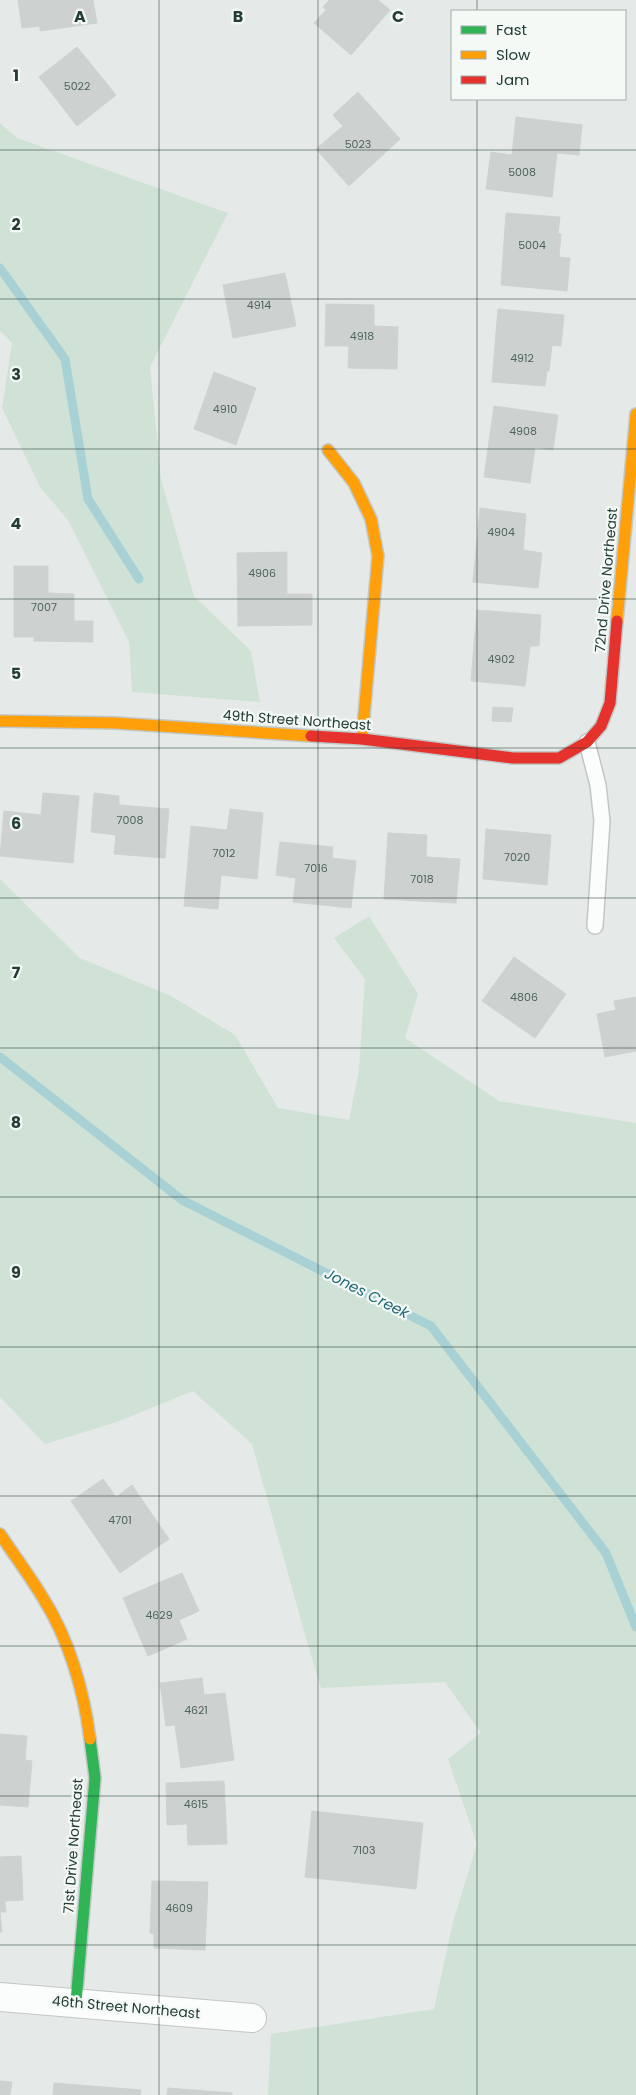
<svg xmlns="http://www.w3.org/2000/svg" width="636" height="2095" font-family="Poppins,sans-serif">
<rect width="100%" height="100%" fill="#e5eae8"/>
<g fill="#cfe2d5">
<path d="M0,123l17,15 211,75 -78,154 11,112 33,117 57,55 9,51 -128,-10 -3,-50 -61,-122 -28,-33 -38,-79 10,-65 -12,-12z"/>
<path d="M0,879l80,79 91,38 64,39 43,73 71,12 10,-50 6,-91 -31,-41 35,-22 49,78 -13,44 94,63 137,22v972h-368l3,-61 163,-25 19,-87 24,-78 -29,-85 33,-26 -36,-51 -124,6 -17,-57 -52,-187 -59,-53 -76,31 -72,22 -45,-47z"/>
</g>
<g fill="none" stroke-linecap="round" stroke-linejoin="round">
<g stroke="#a8d1d6" stroke-width="9">
<path d="M0,268l65,91 23,140 51,80"/>
<path d="M0,1057l182,143 249,126 175,227 30,74"/>
</g>
</g>
<g fill="#cdd1cf" stroke="#ced3d1">
<path d="M18,0h75l4,23 -57,8v-5l-18,2z"/>
<path d="M329,0h49l12,10 -39,45 -37,-32 12,-13 -3,-3z"/>
<path d="M77,47l39,48 -39,31 -38,-49z"/>
<path d="M358,92l42,47 -51,47 -33,-37 27,-23 -10,-11z"/>
<path d="M516,117l66,8 -3,30 -22,-2 -5,44 -66,-8 5,-37 21,3z"/>
<path d="M506,213l54,4 -2,16 3,1 -2,23 11,1 -3,33 -66,-6z"/>
<path d="M285,273l11,53 -63,12 -10,-53z"/>
<path d="M326,304l48,1v21l24,1 -1,42 -49,-1 1,-22h-24z"/>
<path d="M498,309l66,6 -3,31 -9,-1 -3,26h-2l-2,15 -53,-4z"/>
<path d="M214,372l42,16 -20,57 -42,-16z"/>
<path d="M494,406l64,9 -5,35 -18,-3 -5,36 -46,-6z"/>
<path d="M480,508l46,6 -3,36 19,3 -4,35 -65,-6z"/>
<path d="M287,552v42h25v31l-74,1 -1,-73z"/>
<path d="M14,566h34v27l26,1v27h19v21l-59,-1v-4h-20z"/>
<path d="M477,610l64,5 -2,31h-9l-5,40 -54,-5z"/>
<path d="M493,707l20,1 -2,14 -19,-1z"/>
<path d="M43,793l36,3 -6,67 -73,-7 4,-45 37,4z"/>
<path d="M94,793l25,3v9l50,4 -4,49 -51,-4 2,-19 -25,-3z"/>
<path d="M230,809l33,4 -6,66 -36,-4 -3,34 -34,-3 7,-80 36,4z"/>
<path d="M486,829l65,6 -4,50 -64,-6z"/>
<path d="M388,833l39,2 -1,22 34,2 -4,44 -72,-4z"/>
<path d="M280,842l53,5 -1,11 24,3 -5,47 -58,-6 3,-24 -20,-3z"/>
<path d="M514,957l52,37 -31,44 -53,-37z"/>
<path d="M636,997v54l-31,6 -8,-43 19,-4 -2,-9z"/>
<path d="M103,1479l13,18 16,-12 37,54 -49,34 -49,-72z"/>
<path d="M182,1573l17,38 -20,9 8,19 -39,17 -25,-58z"/>
<path d="M202,1678l2,17 21,-2 9,67 -53,8 -6,-43 -9,1 -6,-43z"/>
<path d="M0,1734l27,2 -2,24 7,1 -4,46 -28,-2z"/>
<path d="M224,1781l3,63 -39,1 -1,-21 -20,1 -1,-42z"/>
<path d="M312,1811l111,12 -7,66 -111,-12z"/>
<path d="M21,1856l2,44 -18,1 1,11h-6l2,20h-2v-75z"/>
<path d="M152,1881l56,1 -3,68 -51,-2v-14l-4,-1z"/>
<path d="M0,2081l12,1 -2,13h-10z"/>
<path d="M54,2083l87,7 -1,5h-87z"/>
<path d="M168,2088l64,5v2h-65z"/>
</g>
<g fill="none" stroke-linecap="round" stroke-linejoin="round">
<g stroke="#c2c7c5" stroke-width="18">
<path id="lane" d="M587,742l11,43 4,36 -7,105"/>
</g>
<g stroke="#c2c7c5" stroke-width="30">
<path id="street" d="M0,1997l252,21"/>
</g>
<g stroke="#c1c8c5" stroke-width="14">
<path id="fast" d="M76,2002l19,-224 -5,-39"/>
</g>
<g stroke="#c1c8c5" stroke-width="14">
<g id="slow">
<path d="M328,450l26,33 17,36 7,37 -16,183"/>
<path d="M617,621l19,-207"/>
<path d="M0,721l115,2 196,13"/>
<path d="M0,1534c14,21 30,42 43,64 26,41 41,93 47,141"/>
</g>
</g>
<g stroke="#c1c8c5" stroke-width="14">
<path id="jam" d="M311,736l51,3 151,19h46l28,-16 14,-16 9,-23 7,-82"/>
</g>
<use href="#lane" stroke="#fbfcfc" stroke-width="15"/>
<use href="#street" stroke="#fbfcfc" stroke-width="28"/>
<use href="#fast" stroke="#30b455" stroke-width="11"/>
<use href="#slow" stroke="#ff9f0a" stroke-width="11"/>
<use href="#jam" stroke="#e5322d" stroke-width="11"/>
</g>
<path fill="none" stroke="#243d36" stroke-width="1" stroke-opacity="0.55" d="M159,0v2095M318,0v2095M477,0v11M477,99v1996M0,150h636M0,299h636M0,449h636M0,599h636M0,748h636M0,898h636M0,1048h636M0,1197h636M0,1347h636M0,1496h636M0,1646h636M0,1796h636M0,1945h636"/>
<g text-anchor="middle" dominant-baseline="central" stroke-width="4.5" stroke-linejoin="round" paint-order="stroke">
<g font-size="11" fill="#4f635d">
<text x="77" y="86">5022</text>
<text x="358" y="144">5023</text>
<text x="522" y="172">5008</text>
<text x="532" y="245">5004</text>
<text x="259" y="305">4914</text>
<text x="362" y="336">4918</text>
<text x="522" y="358">4912</text>
<text x="225" y="409">4910</text>
<text x="523" y="431">4908</text>
<text x="501" y="532">4904</text>
<text x="262" y="573">4906</text>
<text x="44" y="607">7007</text>
<text x="501" y="659">4902</text>
<text x="130" y="820">7008</text>
<text x="224" y="853">7012</text>
<text x="517" y="857">7020</text>
<text x="316" y="868">7016</text>
<text x="422" y="879">7018</text>
<text x="524" y="997">4806</text>
<text x="120" y="1520">4701</text>
<text x="159" y="1615">4629</text>
<text x="196" y="1710">4621</text>
<text x="196" y="1804">4615</text>
<text x="364" y="1850">7103</text>
<text x="179" y="1908">4609</text>
</g>
<g font-size="14" fill="#243d36" stroke="#f4f9f6">
<text transform="translate(606 580) rotate(-85)">72nd Drive Northeast</text>
<text transform="translate(297 720) rotate(4)">49th Street Northeast</text>
<text transform="translate(73 1846) rotate(-86)">71st Drive Northeast</text>
<text transform="translate(126 2007) rotate(5)">46th Street Northeast</text>
</g>
<g font-size="15" font-style="italic" fill="#206977" stroke="#f4f9f6">
<text transform="translate(367 1293) rotate(27)">Jones Creek</text>
</g>
</g>
<g font-size="16" text-anchor="middle" font-weight="bold" fill="#243d36" stroke="#f4f9f6" stroke-width="4.5" stroke-linejoin="round" paint-order="stroke">
<text x="80" y="22">A</text>
<text x="238" y="22">B</text>
<text x="398" y="22">C</text>
<text x="16" y="81">1</text>
<text x="16" y="230">2</text>
<text x="16" y="380">3</text>
<text x="16" y="529">4</text>
<text x="16" y="679">5</text>
<text x="16" y="829">6</text>
<text x="16" y="978">7</text>
<text x="16" y="1128">8</text>
<text x="16" y="1278">9</text>
</g>
<rect x="451" y="10" width="175" height="90" fill="#f4f9f6" stroke="#a1aea9"/>
<rect x="461" y="26" width="25" height="8" fill="#30b455" stroke="#a1aea9"/>
<text x="496" y="35" font-size="15" fill="#243d36">Fast</text>
<rect x="461" y="51" width="25" height="8" fill="#ff9f0a" stroke="#a1aea9"/>
<text x="496" y="60" font-size="15" fill="#243d36">Slow</text>
<rect x="461" y="76" width="25" height="8" fill="#e5322d" stroke="#a1aea9"/>
<text x="496" y="85" font-size="15" fill="#243d36">Jam</text>
</svg>
